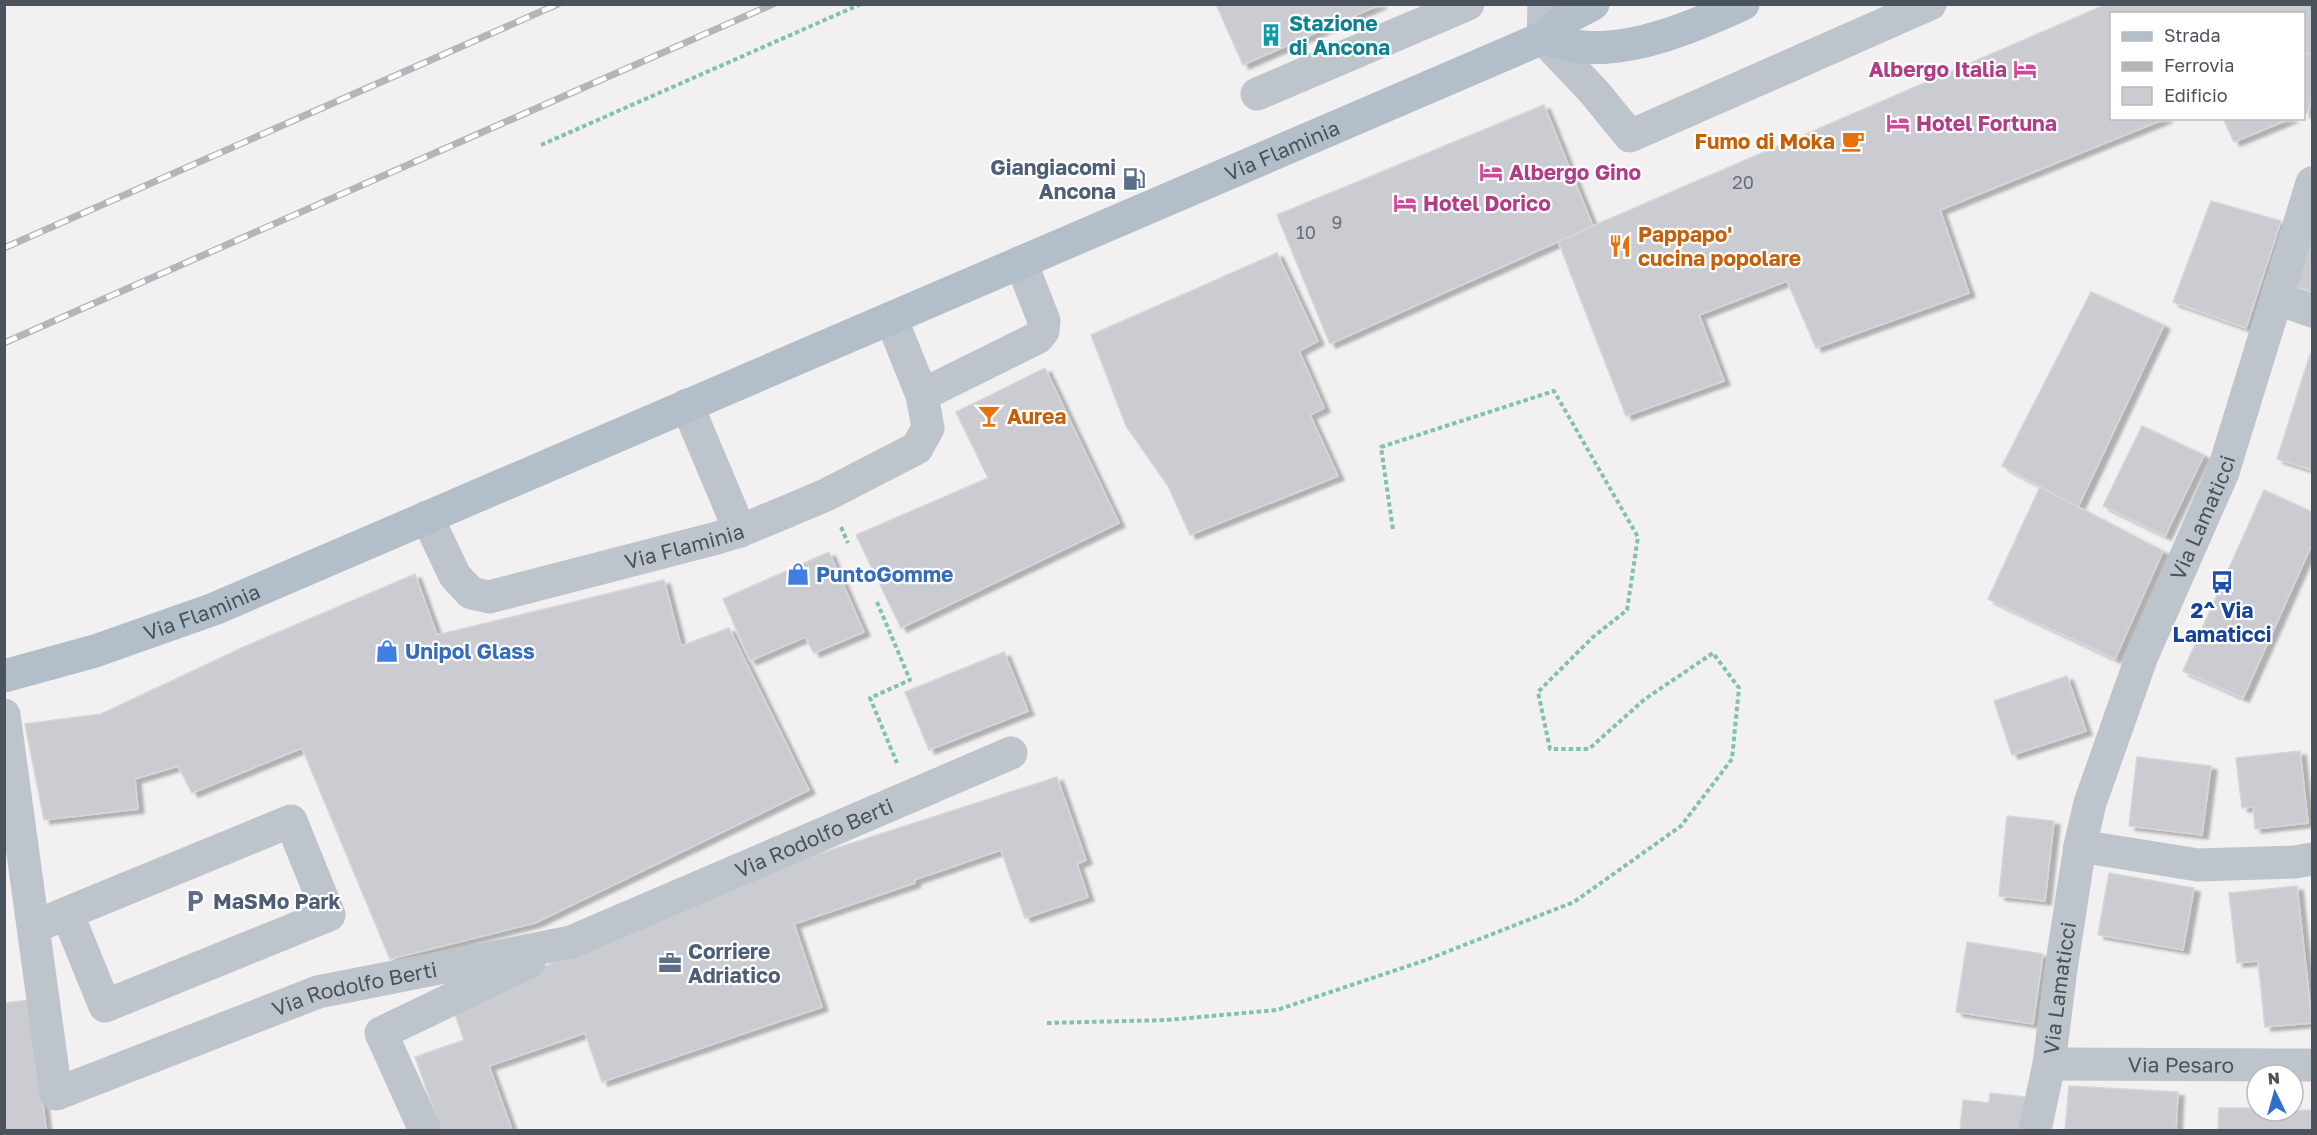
<svg xmlns="http://www.w3.org/2000/svg" width="2317" height="1135" font-family="'Golos Text',sans-serif">
<defs>
<filter id="shadow"><feDropShadow dx="6" dy="4" stdDeviation="1.5" flood-color="#0004"/></filter>
</defs>
<rect width="100%" height="100%" fill="#f2f0f0"/>
<g fill="#cbccd2" stroke="#d5d6da" stroke-width="1.5" filter="url(#shadow)">
<path d="M1216,4h165l-138,61z"/>
<path d="M2107,4h205v48l-8,4v-42h-192v104h55l-227,92 29,83 -153,55 -29,-67 -88,34 25,66 -98,35 -68,-175z"/>
<path d="M2312,52v44l-4,16 -4,2v-58z"/>
<path d="M1544,105l49,121 -263,118 -53,-129z"/>
<path d="M2223,118h69l-58,24z"/>
<path d="M2211,201l70,20 -35,107 -73,-26z"/>
<path d="M2312,235v57l-16,-5z"/>
<path d="M1277,253l41,88 -19,10 25,57 -14,7 28,61 -148,59 -22,-49 -42,-60 -35,-91z"/>
<path d="M2091,292l73,33 -86,182 -76,-41z"/>
<path d="M2310,354l2,1v115l-35,-11z"/>
<path d="M1045,368l74,155 -218,105 -45,-93 132,-57 -32,-66z"/>
<path d="M2142,426l62,29 -39,81 -62,-30z"/>
<path d="M2040,487l123,64 -48,108 -127,-60z"/>
<path d="M2264,490l48,22v32l-69,154 -60,-27z"/>
<path d="M829,552l35,80 -50,21 -9,-16 -55,24 -27,-62z"/>
<path d="M415,574l22,61 227,-55 17,66 48,-18 80,162 -274,133 -145,36 -88,-211 -110,45 -14,-27 -43,13 3,30 -94,11 -19,-96 76,-10 145,-68z"/>
<path d="M1004,652l24,59 -99,39 -24,-58z"/>
<path d="M2067,676l19,55 -74,24 -18,-54z"/>
<path d="M2300,751l8,72 -53,6 -2,-22 -11,1 -6,-50z"/>
<path d="M2137,757l74,9 -9,69 -73,-9z"/>
<path d="M1057,777l29,83 -9,4 11,33 -63,21 -24,-68 -87,30 1,3 -121,41 28,83 -220,75 -17,-49 -96,33 23,64h-71l-26,-73 49,-17 -12,-34 326,-139z"/>
<path d="M2007,816l47,5 -9,80 -46,-5z"/>
<path d="M2109,873l85,15 -11,62 -85,-15z"/>
<path d="M2297,886l15,137 -47,4 -7,-66 -21,2 -8,-70z"/>
<path d="M1967,942l76,12 -10,70 -77,-12z"/>
<path d="M30,1000l16,130h-42v-127z"/>
<path d="M2069,1086l109,6 -2,38h-111z"/>
<path d="M1990,1093l35,4 -4,33h-61l3,-30 26,3z"/>
<path d="M2219,1108h38v3l55,-1v20h-94z"/>
</g>
<g fill="none" stroke-linecap="round" stroke-linejoin="round">
<g stroke="#80c4a5" stroke-width="4" stroke-dasharray="4.5 3" stroke-linecap="butt">
<path d="M541,145l320,-141"/>
<path d="M841,527l7,16"/>
<path d="M877,602l33,78 -40,18 27,65"/>
<path d="M1047,1023l120,-3 110,-10 149,-50 148,-58 107,-76 51,-67 7,-71 -26,-35 -68,46 -56,50h-39l-12,-57 55,-55 34,-27 11,-73 -84,-146 -173,56 12,83"/>
</g>
<g stroke="#bdc4cb" stroke-width="33">
<path d="M1544,4l-1,34 52,55 35,43 300,-132"/>
<path d="M1257,94l211,-90"/>
<path d="M2278,299l34,12"/>
<path d="M922,395l115,-57 6,-7 1,-10 -23,-59"/>
<path d="M687,405l53,126"/>
<path id="s1" d="M427,517l28,59 16,17 18,4 228,-59 23,-7 86,-36 91,-47 11,-20 -6,-33 -31,-77"/>
<path id="s2" d="M4,715l52,379 262,-102 253,-50 440,-189"/>
<path d="M2080,846l118,19 97,-3 17,-3"/>
<path d="M34,927l33,-14 224,-92 38,94 -224,91 -38,-93"/>
<path id="s3" d="M2049,1064l263,1"/>
<path d="M425,1130l-44,-97 148,-71"/>
<path id="s4" d="M2035,1130l14,-66 12,-95 19,-123 10,-43 52,-147 81,-184 89,-289"/>
</g>
<g stroke="#b3becb" stroke-width="33">
<path d="M1543,38c13,3 27,8 40,9 52,5 114,-22 160,-43"/>
<path id="s5" d="M4,676l91,-25 119,-42 1329,-571 25,-21 25,-13"/>
</g>
<g stroke="#b3b5b9" stroke-width="7">
<g id="rail">
<path d="M4,248l554,-244"/>
<path d="M4,343l769,-339"/>
</g>
</g>
<use href="#rail" stroke="#fff" stroke-width="4.5" stroke-dasharray="14" stroke-linecap="butt"/>
</g>
<defs>
<g id="building-bare" transform="scale(1.8)"><path d="M-4-6H4V6H1V3H-1V6H-4ZM-2.5-4.3h1.7v1.8h-1.7ZM.8-4.3h1.7v1.8H.8ZM-2.5-1h1.7V.8h-1.7ZM.8-1h1.7V.8H.8Z" fill="#0f9aa8" stroke="#fff" stroke-width="2.5" paint-order="stroke"/></g>
<g id="hotel-bare" transform="scale(1.8)"><path d="M-6-4.5h1.5V1H6V5H4.5V3h-9V5H-6ZM-4 0a1.8 1.8 0 1 1 3.6 0ZM.5 0V-2.5h3Q6-2.5 6 0Z" fill="#d1479c" stroke="#fff" stroke-width="2.5" paint-order="stroke"/></g>
<g id="cafe-bare" transform="scale(1.8)"><path d="M-5.5-4.5H6V0H3Q3 3.5 0 3.5H-2.5Q-5.5 3.5-5.5 0ZM3-3.2v2h1.7v-2ZM-6 4.5H4V6H-6Z" fill="#e8710a" stroke="#fff" stroke-width="2.5" paint-order="stroke"/></g>
<g id="fuel-bare" transform="scale(1.8)"><path d="M-5.5-6h7V0h2V4h1.3V-2.5L3-4.5l.8-.8L6-3V5H2.5V1h-1V6h-7ZM-4.2-4.7v3.2H.2V-4.7Z" fill="#5c6f8a" stroke="#fff" stroke-width="2.5" paint-order="stroke"/></g>
<g id="restaurant-bare" transform="scale(1.8)"><path d="M-5-6h1v4h1v-4h1v4h1v-4h1v5L-1.5 .5V6h-2V.5L-5-1ZM5-6V6H3V1.5H1.5Q1.5-4 5-6Z" fill="#e8710a" stroke="#fff" stroke-width="2.5" paint-order="stroke"/></g>
<g id="bar-bare" transform="scale(1.8)"><path d="M-6-5H6L.8 .8V4.5H3.5V6h-7V4.5H-.8V.8Z" fill="#e8710a" stroke="#fff" stroke-width="2.5" paint-order="stroke"/></g>
<g id="shop-bare" transform="scale(1.8)"><path d="M-5-2.5h2.3a2.7 3.5 0 0 1 5.4 0H5L5.5 6h-11ZM-1.5-2.5h3a1.5 2.3 0 0 0-3 0Z" fill="#3f7fe0" stroke="#fff" stroke-width="2.5" paint-order="stroke"/></g>
<g id="bus-bare" transform="scale(1.8)"><path d="M-5-6H5V4H4V6H2V4H-2V6H-4V4H-5ZM-3.5-4V0h7V-4ZM-3.5 1.2v1.5H-2V1.2ZM2 1.2v1.5H3.5V1.2Z" fill="#1a4fb4" stroke="#fff" stroke-width="2.5" paint-order="stroke"/></g>
<g id="parking-bare" transform="scale(1.8)"><path d="M-3.5-5.5H1a3.5 3.5 0 0 1 0 7H-1V5.5H-3.5ZM-1-3.4V-.6H.8a1.4 1.4 0 0 0 0-2.8Z" fill="#5c6f8a" stroke="#fff" stroke-width="2.5" paint-order="stroke"/></g>
<g id="office-bare" transform="scale(1.8)"><path d="M-6-3h4V-5.5h4V-3h4V5H-6ZM-1-4.5V-3h2v-1.5ZM-6 0V1H6V0Z" fill="#5c6f8a" stroke="#fff" stroke-width="2.5" paint-order="stroke"/></g>
</defs>
<g fill-rule="evenodd">
<use href="#building-bare" x="1271" y="35"/>
<use href="#hotel-bare" x="2025" y="69"/>
<use href="#hotel-bare" x="1898" y="123"/>
<use href="#cafe-bare" x="1853" y="141"/>
<use href="#hotel-bare" x="1491" y="172"/>
<use href="#fuel-bare" x="1134" y="179"/>
<use href="#hotel-bare" x="1405" y="203"/>
<use href="#restaurant-bare" x="1620" y="246"/>
<use href="#bar-bare" x="989" y="416"/>
<use href="#shop-bare" x="798" y="574"/>
<use href="#bus-bare" x="2222" y="582"/>
<use href="#shop-bare" x="387" y="651"/>
<use href="#parking-bare" x="195" y="901"/>
<use href="#office-bare" x="670" y="963"/>
</g>
<g text-anchor="middle" dominant-baseline="central" stroke-width="4.5" stroke-linejoin="round" paint-order="stroke">
<g font-size="18" fill="#6a7079">
<text x="1743" y="182">20</text>
<text x="1337" y="222">9</text>
<text x="1306" y="232">10</text>
</g>
<g font-size="21" font-weight="bold" fill="#0d838f" stroke="#fff" text-anchor="start">
<text x="1289" y="23">Stazione<tspan x="1289" dy="24">di Ancona</tspan></text>
</g>
<g font-size="21" font-weight="bold" fill="#b23c85" stroke="#fff" text-anchor="start">
<text x="2007" y="69" text-anchor="end">Albergo Italia</text>
<text x="1916" y="123">Hotel Fortuna</text>
<text x="1509" y="172">Albergo Gino</text>
<text x="1423" y="203">Hotel Dorico</text>
</g>
<g font-size="21" font-weight="bold" fill="#c56008" stroke="#fff" text-anchor="start">
<text x="1835" y="141" text-anchor="end">Fumo di Moka</text>
<text x="1638" y="234">Pappapo'<tspan x="1638" dy="24">cucina popolare</tspan></text>
<text x="1007" y="416">Aurea</text>
</g>
<g font-size="21" fill="#4a525b" stroke="#fff">
<text stroke="none"><textPath href="#s5" startOffset="1383">Via Flaminia</textPath></text>
<text stroke="none"><textPath href="#s4" startOffset="639">Via Lamaticci</textPath></text>
<text stroke="none"><textPath href="#s1" startOffset="309">Via Flaminia</textPath></text>
<text stroke="none"><textPath href="#s5" startOffset="208">Via Flaminia</textPath></text>
<text stroke="none"><textPath href="#s2" startOffset="1186">Via Rodolfo Berti</textPath></text>
<text stroke="none"><textPath href="#s4" startOffset="144">Via Lamaticci</textPath></text>
<text stroke="none"><textPath href="#s2" startOffset="700">Via Rodolfo Berti</textPath></text>
<text stroke="none"><textPath href="#s3" startOffset="132">Via Pesaro</textPath></text>
</g>
<g font-size="21" font-weight="bold" fill="#4e5e75" stroke="#fff" text-anchor="start">
<text x="1116" y="167" text-anchor="end">Giangiacomi<tspan x="1116" dy="24">Ancona</tspan></text>
<text x="213" y="901">MaSMo Park</text>
<text x="688" y="951">Corriere<tspan x="688" dy="24">Adriatico</tspan></text>
</g>
<g font-size="21" font-weight="bold" fill="#366cbe" stroke="#fff" text-anchor="start">
<text x="816" y="574">PuntoGomme</text>
<text x="405" y="651">Unipol Glass</text>
</g>
<g font-size="21" font-weight="bold" fill="#164399" stroke="#fff">
<text x="2222" y="610">2^ Via<tspan x="2222" dy="24">Lamaticci</tspan></text>
</g>
</g>
<rect width="2317" height="1135" fill="none" stroke="#4a525b" stroke-width="12"/>
<rect x="2110" y="12" width="195" height="108" fill="#ffffff" stroke="#b7babd" stroke-width="1.5"/>
<rect x="2122" y="32" width="30" height="9" fill="#b3becb" stroke="#b7babd" stroke-width="1.5"/>
<text x="2164" y="42" font-size="18" fill="#4a525b">Strada</text>
<rect x="2122" y="62" width="30" height="9" fill="#b3b5b9" stroke="#b7babd" stroke-width="1.5"/>
<text x="2164" y="72" font-size="18" fill="#4a525b">Ferrovia</text>
<rect x="2122" y="87" width="30" height="18" fill="#cbccd2" stroke="#b7babd" stroke-width="1.5"/>
<text x="2164" y="102" font-size="18" fill="#4a525b">Edificio</text>
<g transform="translate(2275 1093) rotate(355)"><circle r="28" fill="#ffffff" stroke="#b7babd" stroke-width="1.5"/>
<path d="M0-4.5L10 22L0 15L-10 22Z" fill="#2f6fcd"/>
<text y="-9" font-size="16" font-weight="bold" text-anchor="middle" fill="#4a525b">N</text>
</g>
</svg>
